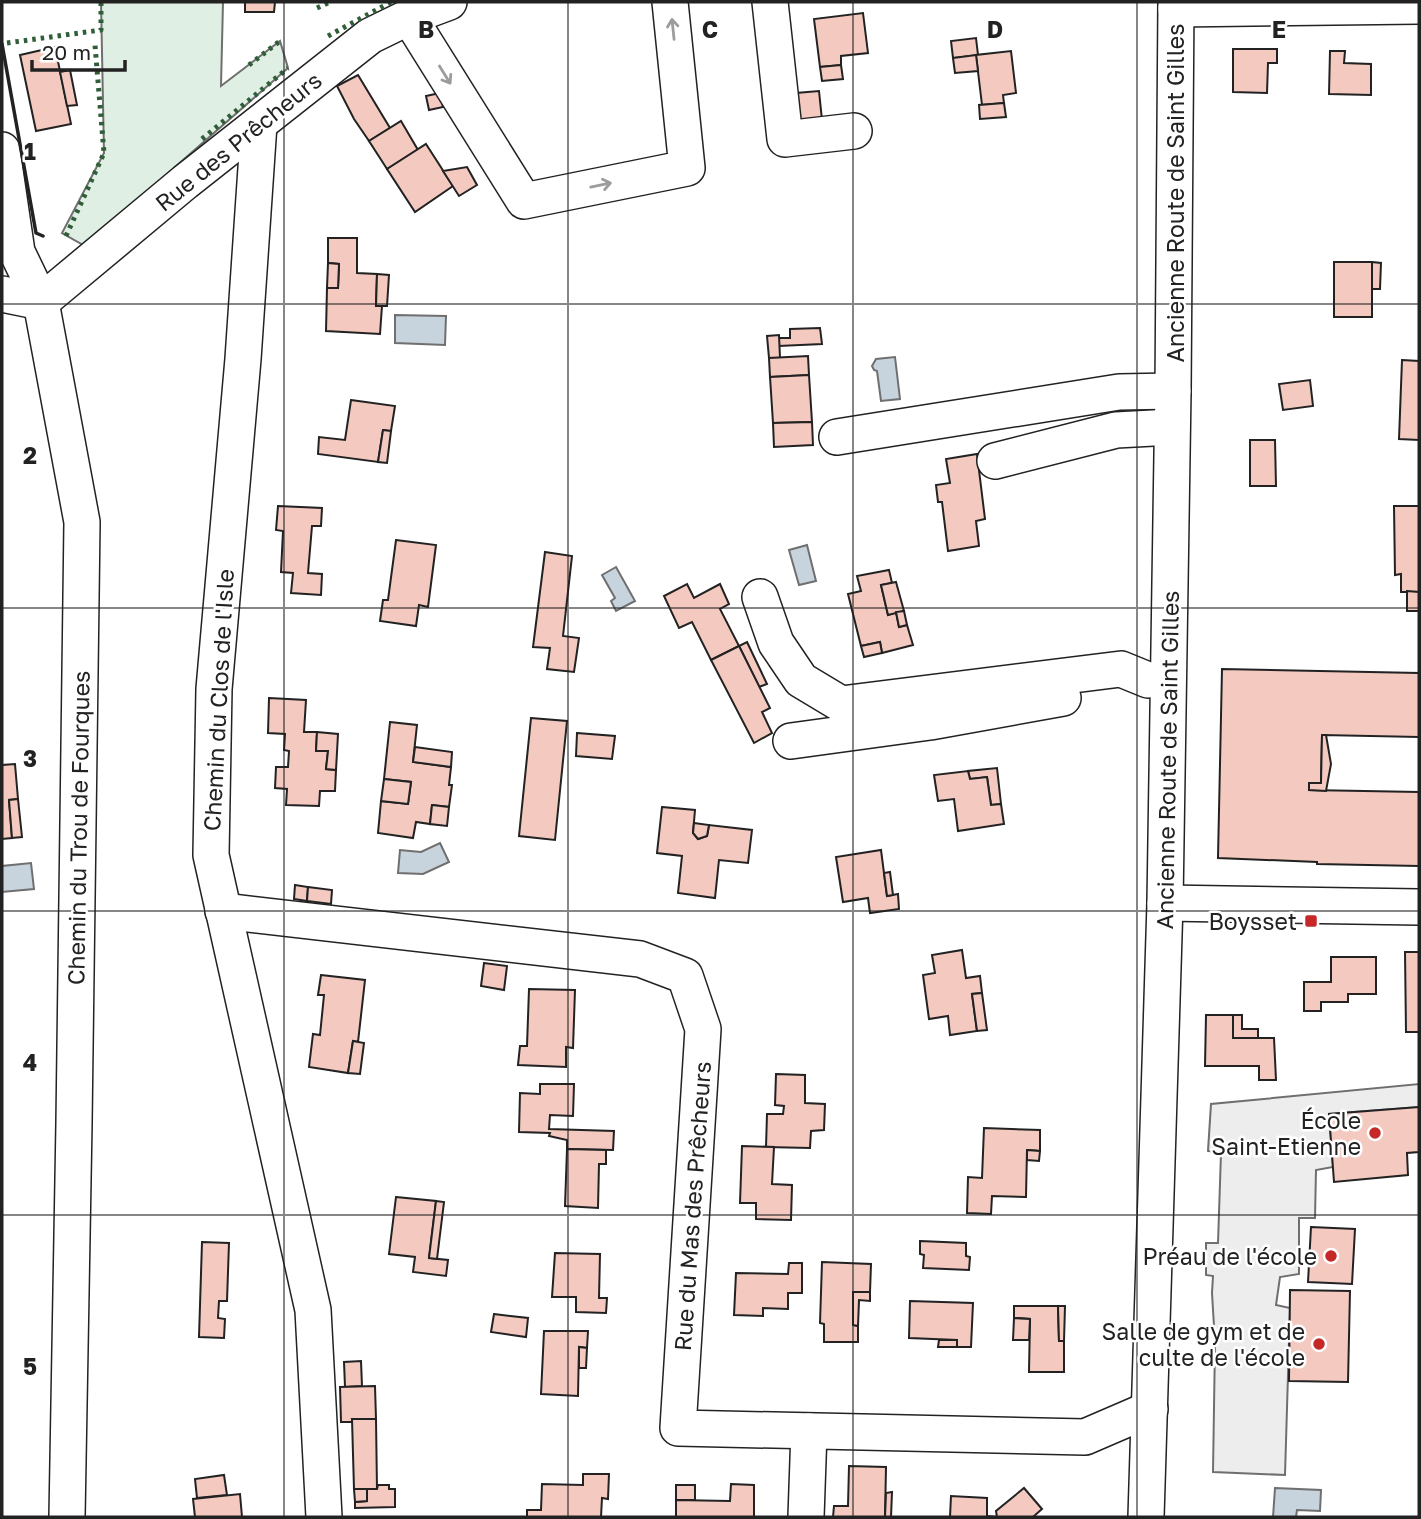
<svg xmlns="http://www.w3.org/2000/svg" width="1421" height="1519" font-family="'Golos Text',sans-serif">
<rect width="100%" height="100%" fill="#fff"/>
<path fill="#e0efe3" stroke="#6f6f6f" stroke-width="2" d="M101,2h122l-2,84 59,-45 8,27 -203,178 -23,-13 42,-80z"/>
<path fill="#ededed" stroke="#6f6f6f" stroke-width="2" d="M1419,1084v23l-90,7 4,53 -17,3 -1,48h-16v56l-19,3 -4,28 14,3 -5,167 -72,-3 2,-129 -3,-50 1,-17 -7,-1v-32h12l3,-90 -13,-2 3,-47z"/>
<g fill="#c7d3dd" stroke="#6f6f6f" stroke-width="2">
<path d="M395,315l51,1 -1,29 -50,-2z"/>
<path d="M895,357l5,42 -19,2 -4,-30 -3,-1 -2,-4 4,-7z"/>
<path d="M807,545l9,36 -17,4 -10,-35z"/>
<path d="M616,567l19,34 -19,10 -5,-10 4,-3 -13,-23z"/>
<path d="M440,843l9,19 -26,12 -25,-1 2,-23 21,2z"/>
<path d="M31,863l3,26 -32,3v-26z"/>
<path d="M1275,1488l46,2 -1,21 -23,-1 -1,7h-23z"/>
</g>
<g fill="#f3c9c0" stroke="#222" stroke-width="2">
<path d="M245,2h30l-1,10h-29z"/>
<path d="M863,13l5,40 -27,3v9l-21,2 -6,-48z"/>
<path d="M976,38l2,17 -25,3 -2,-17z"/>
<path d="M55,47l16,77 -35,7 -16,-76z"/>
<path d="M1233,49h44v14h-9l-1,30 -34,-1z"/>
<path d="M1011,51l5,42 -13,2 1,8 -22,2 -6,-50z"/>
<path d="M1330,51h15l-1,12 27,1v31l-42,-1z"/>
<path d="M976,55l2,16 -23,2 -2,-15z"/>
<path d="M841,65l2,14 -21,2 -2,-14z"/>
<path d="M70,70l7,35 -10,1 -7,-34z"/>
<path d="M358,75l32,53 -21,13 -15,-22 -17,-33z"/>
<path d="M819,91l3,29 -22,3 -4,-30z"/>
<path d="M440,93l3,14 -14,3 -3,-14z"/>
<path d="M1004,103l2,14 -26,2 -1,-14z"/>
<path d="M401,121l17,29 -31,19 -18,-28z"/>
<path d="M426,144l27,42 -38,26 -28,-43z"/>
<path d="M467,167l10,18 -18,11 -16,-25z"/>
<path d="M328,238h29v35l20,1 -1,32h6l-2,28 -54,-3 1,-43h11l1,-24 -11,-1z"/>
<rect x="1334" y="262" width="38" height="55"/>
<path d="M1372,262l9,1 -1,26h-8z"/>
<path d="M328,263l11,1 -1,24h-11z"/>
<path d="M377,274l12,1 -2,31h-11z"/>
<path d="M820,328l2,16 -43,2v-8h11v-9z"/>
<path d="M779,335l1,23h-11l-2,-22z"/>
<path d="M808,356l1,19 -39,2 -1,-19z"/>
<path d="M1402,360l17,1v79l-20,-1z"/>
<path d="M809,375l3,47 -39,1 -3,-46z"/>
<path d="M1310,380l3,26 -30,4 -4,-26z"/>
<path d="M351,400l44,6 -4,25 -8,-1 -5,32 -60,-8 1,-17 26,3z"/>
<path d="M812,422l1,23 -39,2 -1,-24z"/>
<path d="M383,430l8,1 -4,32 -9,-1z"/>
<path d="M1250,440h25l1,46h-26z"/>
<path d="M977,454l8,65 -9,2 3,25 -31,5 -6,-49h-4l-2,-17 14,-2 -4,-24z"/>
<path d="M278,506l44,2 -1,18h-9l-4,47 14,1 -1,21 -30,-2 2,-20 -12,-1 2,-41 -7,-1z"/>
<path d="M1394,506h25v86h-18v-18l-6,1z"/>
<path d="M396,540l40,5 -8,62 -9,-2 -3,21 -36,-5 3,-21h5z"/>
<path d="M545,552l27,4 -9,80 16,2 -5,34 -27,-3 3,-21 -17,-1z"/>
<path d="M889,570l3,13 -11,2 7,30 8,-3 3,15 8,-2 6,20 -31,8 -2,-11 -19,4 -13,-52 13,-3 -4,-15z"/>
<path d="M896,582l8,29 -16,4 -7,-30z"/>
<path d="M687,584l7,14 26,-14 9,20 -9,5 19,37 -28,14 -19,-38 -13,6 -15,-32z"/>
<path d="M1407,591l12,1v19h-12z"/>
<path d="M904,611l3,14 -8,2 -3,-15z"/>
<path d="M747,642l20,42 -8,3 -20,-41z"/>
<path d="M880,642l2,11 -18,4 -3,-11z"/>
<path d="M739,646l31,62 -8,4 10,21 -18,10 -43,-83z"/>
<path d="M1222,669l197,4v64l-97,-2 -1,48h-12v7l110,2v74l-102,-2v-2l-99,-4z"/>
<path d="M269,698l37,2 -2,32h13l-1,19h12l-2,18 10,1 -1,21h-15l-1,15 -33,-1 1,-16 -12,-1 1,-21h12l1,-16 -5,-1 1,-16 -17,-1z"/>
<path d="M531,718l36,3 -12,119 -36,-4z"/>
<path d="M390,722l27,3 -4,37 38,5 -2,18h3l-3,22 -17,-2 -2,19 -14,-2 -3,16 -35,-5 3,-32 27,3 3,-22 -27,-3z"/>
<path d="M317,732l21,2 -2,36 -10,-1 2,-18h-12z"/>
<path d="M577,733l38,3 -3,23 -36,-3z"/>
<path d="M1322,735h4l5,29 -5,27 -17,-1v-7h12z"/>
<path d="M415,747l37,5 -1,15 -38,-5z"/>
<path d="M15,764l3,35 -9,1 3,38 -10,1v-74z"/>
<path d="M997,768l4,36 -10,1 -4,-28 -17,2 -2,-8z"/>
<path d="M968,771l2,8 17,-2 4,28 10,-1 3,20 -46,7 -4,-32 -16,2 -4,-26z"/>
<path d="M384,779l27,3 -3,22 -27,-3z"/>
<path d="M18,799l4,38 -10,1 -3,-38z"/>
<path d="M432,805l17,2 -2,19 -17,-2z"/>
<path d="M662,807l33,3 -2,23 5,6 9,-3 2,-11 43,5 -4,33 -29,-3 -4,38 -37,-5 4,-37 -25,-3z"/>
<path d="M694,823l15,2 -2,11 -9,3 -5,-6z"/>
<path d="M881,850l6,46 11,-2 1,15 -29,4 -2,-15 -25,4 -7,-45z"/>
<path d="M890,872l3,23 -6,1 -3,-23z"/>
<path d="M295,885l13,2 -1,14 -13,-2z"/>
<path d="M308,887l24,3 -1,14 -24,-3z"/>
<path d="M962,950l4,28 14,-2 2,17 -10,1 5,37 -27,4 -2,-19 -19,3 -6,-44 12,-2 -3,-18z"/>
<path d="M1405,952h14v80h-13z"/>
<path d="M1331,957h45v37h-28v8h-27v9h-17v-29h27z"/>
<path d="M484,963l23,3 -3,24 -23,-4z"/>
<path d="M321,975l44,5 -7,62 -5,-1 -5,32 -39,-6 4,-33 7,1 4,-40h-6z"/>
<path d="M529,989l46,1 -2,58 -7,-1v20l-48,-2 2,-19h7z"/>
<path d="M982,993l5,37 -10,1 -5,-37z"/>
<path d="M1206,1015h27v23h41l2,42h-17v-14h-54z"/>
<path d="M1233,1015h9v14h16v9h-25z"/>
<path d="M353,1041l11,2 -4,31 -12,-1z"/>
<path d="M776,1074l29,1v28l20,1 -1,26 -13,1 -1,17 -44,-1 1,-33h16l1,-8 -9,-1z"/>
<path d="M540,1084h34l-1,32 -23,-1 -1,14 65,2 -1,19 -46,-1v-9l-18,-4 1,-3 -31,-1 1,-39 20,1z"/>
<path d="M1419,1107v45l-12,1 1,22 -74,7 -5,-68z"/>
<path d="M984,1128l56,2v21l-13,-1 -1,47 -34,-1 -1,18 -24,-1 1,-36 14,1z"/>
<path d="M742,1146l32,1 -2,37 20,1 -1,35 -35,-1v-16h-16z"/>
<path d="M567,1149l39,1v14h-7l-1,44 -33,-2z"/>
<path d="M1027,1150l13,1 -1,10 -12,-1z"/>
<path d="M396,1197l40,4 -7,57 19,2 -2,16 -33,-4 2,-15 -26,-3z"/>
<path d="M436,1201l8,1 -7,57 -8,-1z"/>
<path d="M1311,1227l44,2 -3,55 -44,-2z"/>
<path d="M920,1241l46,2v13l4,1 -1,13 -46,-2 1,-13 -4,-1z"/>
<path d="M202,1242l27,1 -2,58h-8l-1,17 7,1 -1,19 -25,-1z"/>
<path d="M555,1253l45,1 -1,44h8l-1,15 -30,-1v-15h-24z"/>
<path d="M822,1262l49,2 -1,28h-17v33l5,1v16h-34v-18l-4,-1z"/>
<path d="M789,1263h13v30h-14v16l-25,-1v8l-29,-1 2,-42 52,1z"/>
<path d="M1290,1290l60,1 -2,91 -59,-1z"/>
<path d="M853,1292h17v9l-11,-1 -1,26 -5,-1z"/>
<path d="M910,1301l63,2 -2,44h-14v-7l-48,-2z"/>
<path d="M1014,1306h44l1,35h5v31h-35l1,-53 -16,-1z"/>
<path d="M1058,1306h7l-1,35h-5z"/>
<path d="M494,1314l34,4 -2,19 -35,-5z"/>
<path d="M1014,1318l16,1 -1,21h-16z"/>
<path d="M544,1331h44l-1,17 -8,-1 -1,49 -37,-2z"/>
<path d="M939,1340h18v7h-19z"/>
<path d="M579,1347l8,1 -1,20h-7z"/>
<path d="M361,1361l1,25 -17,1 -1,-25z"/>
<path d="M375,1386l1,33h-24l1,3h-12l-1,-35z"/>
<path d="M352,1419h24l1,70h-23z"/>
<path d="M849,1466l37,1 -1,50h-52l1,-11h14z"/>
<path d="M583,1474h26l-1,25 -6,-1 -1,19h-74v-7h14l1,-26 41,1z"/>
<path d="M224,1475l3,20 -30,3 -2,-19z"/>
<path d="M731,1484l23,1v32h-78v-17l54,1z"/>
<path d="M378,1485h11v4h6v18l-40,1v-6l12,-1v-12h10z"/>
<rect x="676" y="1485" width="19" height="15"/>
<path d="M1024,1488l18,21 -9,8h-83l1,-21 36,2v18l10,1 -1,-6z"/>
<path d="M354,1489h13v12l-12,1z"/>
<path d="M892,1492l-1,25h-6l1,-24z"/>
<path d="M240,1494l2,23h-47l-2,-18z"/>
</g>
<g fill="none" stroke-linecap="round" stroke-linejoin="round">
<g stroke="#222" stroke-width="38">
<g id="minor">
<path d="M770,2l15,137 69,-8"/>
<path d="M1176,9l243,-3"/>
<path d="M409,17l115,184 163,-33 -17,-166"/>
<path d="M259,124l-16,235 -29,330 -3,166 102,455 11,207"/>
<path d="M2,150l15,102 24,50 41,220 -8,601 -7,394"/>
<path d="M2,294l39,8 144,-120 185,-146 39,-19 40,-15"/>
<path d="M837,437l282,-45 54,-1"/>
<path d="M995,461l121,-31 56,-3"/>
<path d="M760,597l16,46 25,37 40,24 280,-35 27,11"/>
<path d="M791,741l139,-19 133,-24"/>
<path d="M1165,903l254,4"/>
<path d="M223,911l417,48 45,17 18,53 -25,399 407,9 65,-28"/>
<path d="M806,1517l3,-86"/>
<path d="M1146,1517l19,-614 8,-512 3,-389"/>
</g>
</g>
<use href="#minor" stroke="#fff" stroke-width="35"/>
<g stroke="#2f5e38" stroke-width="5" stroke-dasharray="3.5 5" stroke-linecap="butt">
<path d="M317,8l13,-6"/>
<path d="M328,36l63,-34"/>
<path d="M7,43l94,-13v-28"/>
<path d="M249,65l31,-24"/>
<path d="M202,139l86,-71"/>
<path d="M66,236l38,-83 -9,-108"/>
</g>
<path stroke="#222" stroke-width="3.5" d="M2,44l34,189 7,3"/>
</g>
<defs><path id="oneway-shaft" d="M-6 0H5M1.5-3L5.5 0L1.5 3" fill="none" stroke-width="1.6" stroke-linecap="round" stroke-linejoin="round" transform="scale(1.75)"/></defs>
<g stroke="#9c9c9c">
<use href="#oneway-shaft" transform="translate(673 29) rotate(-96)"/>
<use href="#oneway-shaft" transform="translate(445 75) rotate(58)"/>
<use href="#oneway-shaft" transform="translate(601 185) rotate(-12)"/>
</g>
<path fill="none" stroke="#222" stroke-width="2" stroke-opacity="0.55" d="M284,2v1515M568,2v1515M853,2v1515M1137,2v1515M2,304h1417M2,608h1417M2,911h1417M2,1215h1417"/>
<g fill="#c62828" stroke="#fff" stroke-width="2.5">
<rect x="1304" y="914" width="14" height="14" rx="3.5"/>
<circle cx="1375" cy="1133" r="7"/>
<circle cx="1331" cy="1256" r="7"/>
<circle cx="1319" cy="1344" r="7"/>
</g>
<g text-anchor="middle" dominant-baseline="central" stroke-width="5" stroke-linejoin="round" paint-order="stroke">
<g font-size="23" fill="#222" stroke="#fff">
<text transform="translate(238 141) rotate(-39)">Rue des Prêcheurs</text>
<text transform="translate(1175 193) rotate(-90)">Ancienne Route de Saint Gilles</text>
<text transform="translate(218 700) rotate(-87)">Chemin du Clos de l'Isle</text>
<text transform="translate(1167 760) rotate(-89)">Ancienne Route de Saint Gilles</text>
<text transform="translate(78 828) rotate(-89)">Chemin du Trou de Fourques</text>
<text transform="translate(692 1206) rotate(-86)">Rue du Mas des Prêcheurs</text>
</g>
<g font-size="23" fill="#222" stroke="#fff" text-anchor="end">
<text x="1297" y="921">Boysset</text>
<text x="1361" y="1120">École<tspan x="1361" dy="26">Saint-Etienne</tspan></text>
<text x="1317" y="1256">Préau de l'école</text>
<text x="1305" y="1331">Salle de gym et de<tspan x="1305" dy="26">culte de l'école</tspan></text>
</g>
</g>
<g font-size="23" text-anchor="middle" font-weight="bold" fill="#222" stroke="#fff" stroke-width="5" stroke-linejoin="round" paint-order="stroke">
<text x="426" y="38">B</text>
<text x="710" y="38">C</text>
<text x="995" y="38">D</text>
<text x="1279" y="38">E</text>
<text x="30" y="160">1</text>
<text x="30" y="464">2</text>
<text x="30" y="767">3</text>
<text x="30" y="1071">4</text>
<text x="30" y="1375">5</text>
</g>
<rect width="1421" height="1519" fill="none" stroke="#222222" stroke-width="7"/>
<path d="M32 60v10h93v-10" fill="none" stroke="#222222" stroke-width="3.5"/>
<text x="42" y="60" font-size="21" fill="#222222" stroke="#ffffff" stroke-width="5" paint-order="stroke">20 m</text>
</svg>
